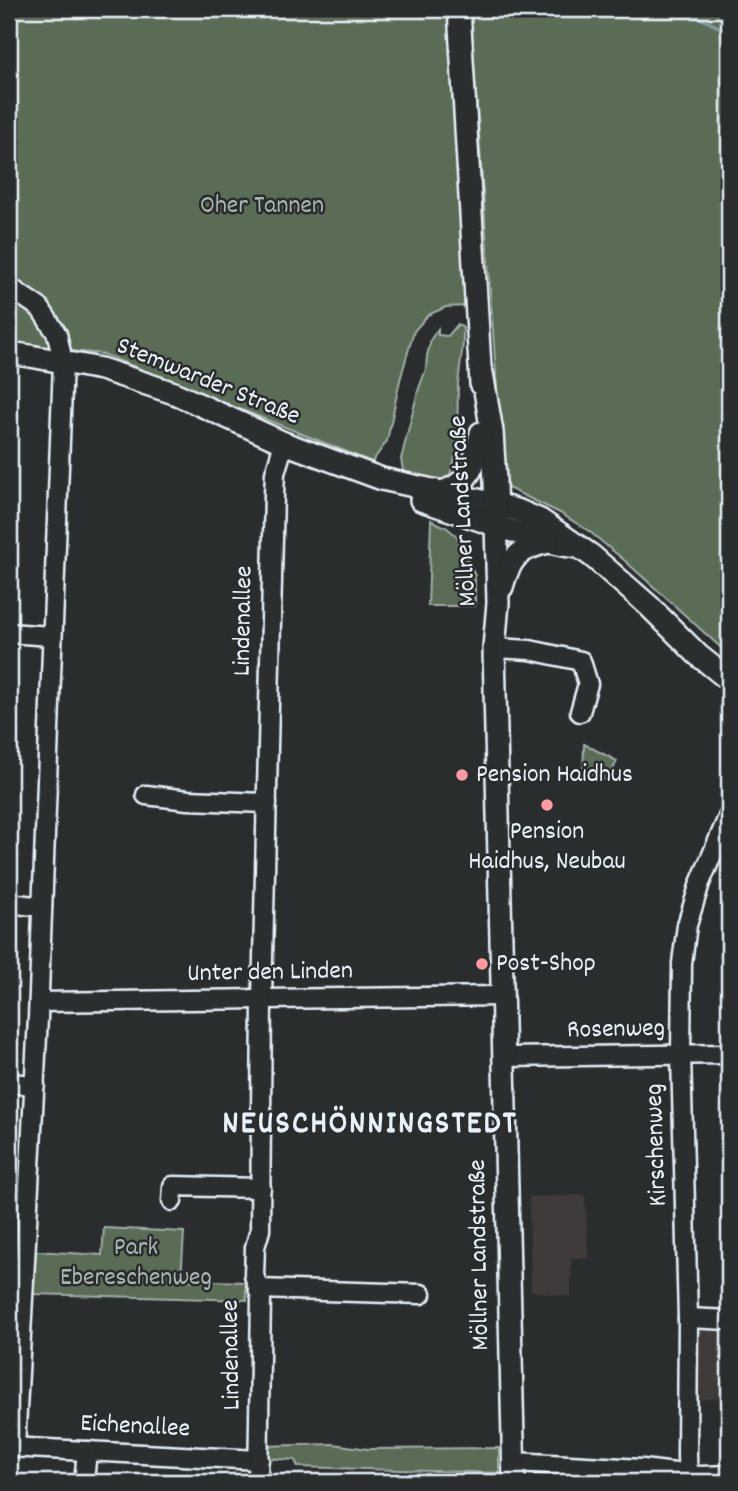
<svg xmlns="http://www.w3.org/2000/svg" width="738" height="1491" font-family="Dekko,sans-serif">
<rect width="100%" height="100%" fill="#2a2d2e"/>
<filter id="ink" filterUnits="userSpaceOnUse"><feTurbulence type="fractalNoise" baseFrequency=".0143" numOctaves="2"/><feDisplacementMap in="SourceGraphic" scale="14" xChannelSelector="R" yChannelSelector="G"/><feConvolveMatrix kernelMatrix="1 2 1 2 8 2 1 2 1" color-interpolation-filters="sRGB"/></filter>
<g filter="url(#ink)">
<g fill="#3f3b3b">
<path d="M585,1195l3,63 -17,1v38l-40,-6 -2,-94z"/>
<path d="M690,1321l39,1v76l-39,2z"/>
</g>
<g fill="#5a6c56" stroke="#a1aea7" stroke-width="2">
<path d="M9,9h439l18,297 -20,1 -18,8 -14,16 -14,49 -13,61 -15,21 -269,-108 -94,-9z"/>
<path d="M470,9h259v646l-105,-95 -34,-28 -30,-19 -56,-27z"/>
<path d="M458,324l5,4v15l-5,41 -1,68 -8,25c-14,8 -30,2 -45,-1l-3,-17 17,-68 8,-22 1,-13 4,-17 7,-10v6l10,1z"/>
<path d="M431,520l15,7 11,9 18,40v30h-47z"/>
<path d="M584,744l33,17 -9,19 -25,-3z"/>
<path d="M104,1228l80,4 -3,48 64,2 2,18 -214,-6 3,-43 66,4z"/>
<path d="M333,1444l35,5 131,-1v25l-201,-6 -3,-7 -32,-2 -1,-12z"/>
</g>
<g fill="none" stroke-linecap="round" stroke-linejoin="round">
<path stroke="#879ca4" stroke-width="3.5" d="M681,9l48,23"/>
<g stroke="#e8f1f8" stroke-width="23">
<g id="minor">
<path d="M9,287l31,21 17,26 6,28 -25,656 -23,429"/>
<path d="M9,633l42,3"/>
<path d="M494,648l36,2 51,11 7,23 -8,28"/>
<path d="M146,795l42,5 79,3"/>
<path d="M9,903l33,4"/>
<path d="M39,1002l463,-6"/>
<path d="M503,1057l226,-3"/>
<path d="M9,1083l26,2"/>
<path d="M172,1201l1,-15 88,2"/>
<path d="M259,1289l162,5"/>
<path d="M688,1318l41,2"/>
<path d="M9,1447l250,13"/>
<path d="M513,1462l129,7 58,7 29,-1"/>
<path d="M84,1482l3,-31"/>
<path d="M258,1482l3,-185 -7,-22 1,-28 5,-17 2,-231 12,-504 1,-22 9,-30"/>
<path d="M688,1482l-1,-27 1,-137 -7,-263 1,-92 5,-38 13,-42 29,-68"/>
</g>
</g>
<g stroke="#e8f1f8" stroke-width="26">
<g id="major">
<path d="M459,9l22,375"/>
<path d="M9,353l21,3 71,13 73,24 110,50 98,36 114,25 23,7 21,9 52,36 57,50 49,49 31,25"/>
<path d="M482,373l10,59 3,49 3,122 -4,45 20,834"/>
<path d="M439,493c34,-10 35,-29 42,-60"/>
<path d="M421,500l115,39 27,6 15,2"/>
<path d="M502,587c8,-29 16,-38 46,-45"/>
</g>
</g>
<use href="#minor" stroke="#2a2d2e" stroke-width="18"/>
<use href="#major" stroke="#2a2d2e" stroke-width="21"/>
</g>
</g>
<g fill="#ff9aa2" stroke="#2a2d2e" stroke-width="2.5">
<circle cx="462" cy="775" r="7"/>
<circle cx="547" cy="805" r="7"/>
<circle cx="482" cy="964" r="7"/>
</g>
<g text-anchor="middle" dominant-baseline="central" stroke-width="5" stroke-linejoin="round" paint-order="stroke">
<g font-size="26" fill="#a8b5af" stroke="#2a2d2e">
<text x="262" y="206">Oher Tannen</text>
<text x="136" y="1248">Park<tspan x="136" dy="30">Ebereschenweg</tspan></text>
</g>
<g font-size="26" fill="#e8f1f8" stroke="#2a2d2e">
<text transform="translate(208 382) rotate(22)">Stemwarder Straße</text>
<text transform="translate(464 511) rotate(-93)">Möllner Landstraße</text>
<text transform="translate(244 621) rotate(-89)">Lindenallee</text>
<text transform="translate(270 973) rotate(-1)">Unter den Linden</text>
<text transform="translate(616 1030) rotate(-1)">Rosenweg</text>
<text transform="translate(657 1145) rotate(-92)">Kirschenweg</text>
<text transform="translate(480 1255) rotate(-91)">Möllner Landstraße</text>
<text transform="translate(232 1355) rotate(-91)">Lindenallee</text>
<text transform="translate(135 1427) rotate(3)">Eichenallee</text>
</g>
<g font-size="26" fill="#e8f1f8" stroke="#2a2d2e" text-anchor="start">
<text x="476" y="775">Pension Haidhus</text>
<text x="547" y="832" text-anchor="middle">Pension<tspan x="547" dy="30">Haidhus, Neubau</tspan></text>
<text x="496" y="964">Post-Shop</text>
</g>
<g font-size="33" font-weight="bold" letter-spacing="2" fill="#e8f1f8" stroke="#2a2d2e">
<text x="370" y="1125">NEUSCHÖNNINGSTEDT</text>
</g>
</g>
<rect width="738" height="1491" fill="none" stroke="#2a2d2e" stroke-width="35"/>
<rect x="18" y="18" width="703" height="1456" fill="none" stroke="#e8f1f8" stroke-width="2.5" filter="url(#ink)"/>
</svg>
